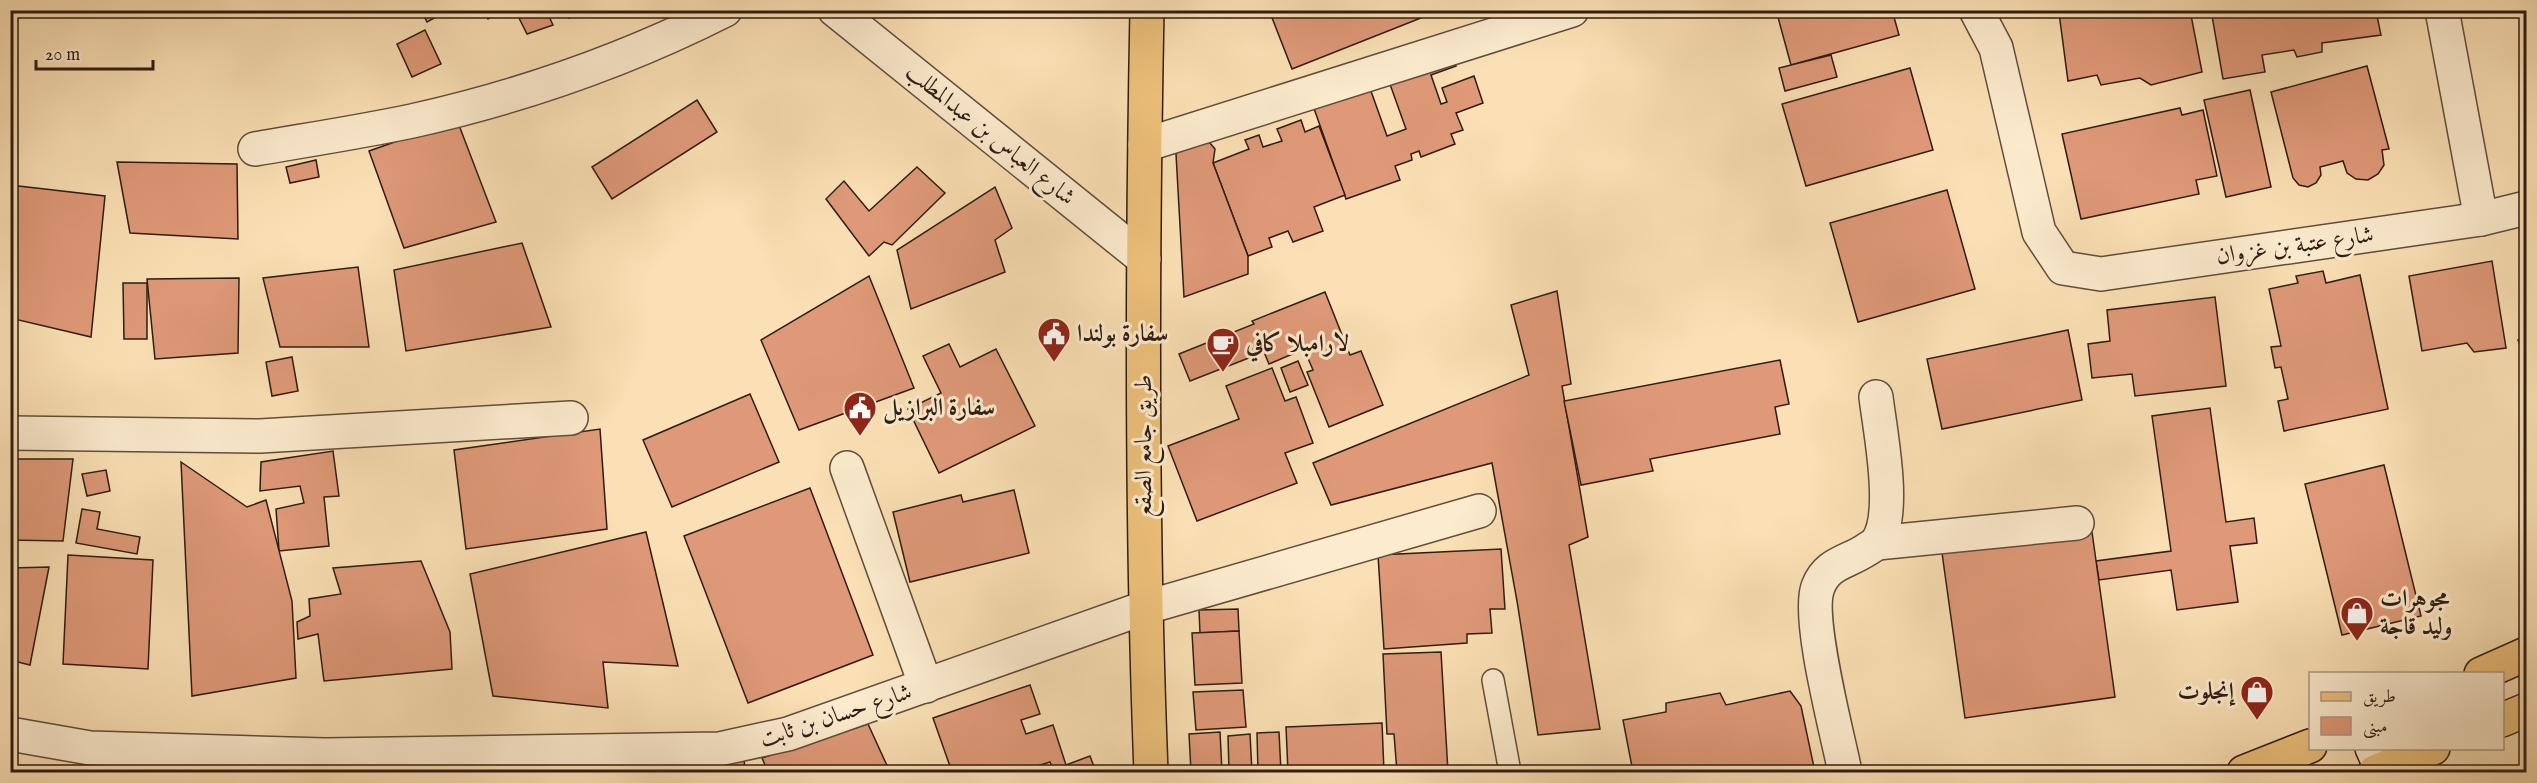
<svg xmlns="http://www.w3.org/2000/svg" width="2537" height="783" font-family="'IM FELL English',Amiri,serif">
<rect width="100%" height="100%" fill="#fae0b4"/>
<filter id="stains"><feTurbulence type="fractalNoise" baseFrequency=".00333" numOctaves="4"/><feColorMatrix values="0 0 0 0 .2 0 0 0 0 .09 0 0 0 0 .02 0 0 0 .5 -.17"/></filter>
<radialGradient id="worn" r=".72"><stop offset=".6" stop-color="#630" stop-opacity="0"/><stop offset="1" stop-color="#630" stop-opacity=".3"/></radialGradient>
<g fill="#df9978" stroke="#2e1c14" stroke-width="1.5">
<path d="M421,10h28l-22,12z"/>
<path d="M485,10h19l-16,9z"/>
<path d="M515,10h31l7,15 -26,9z"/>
<path d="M566,10h21l-18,8z"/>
<path d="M872,10h57v6l-57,-3z"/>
<path d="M1269,10h172l-149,59z"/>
<path d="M1776,10h116l7,25 -108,30z"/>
<path d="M2097,10h93l12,62 -51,13 -11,-7 -39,7 -4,-10 -29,6 -9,-68z"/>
<path d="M2211,10h167l-2,1 5,24 -59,8v9l-25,5 -3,-7 -32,5 3,17 -42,7z"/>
<path d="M425,30l16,34 -29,13 -15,-33z"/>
<path d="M1451,50l5,16 -25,9 10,29 6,-2 -5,-14 32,-12 9,27 -27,10 7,17 -12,4 4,10 -34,13 -2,-6 -8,3 1,6 -17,6 5,14 -54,19 -35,-99 56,-20 20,56 19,-7 -20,-56z"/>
<path d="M1831,55l6,22 -52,14 -6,-23z"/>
<path d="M2367,66l22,83 -7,1 2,15 -6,9 -10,6 -12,-1 -9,-6 -4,-12 -23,6 1,8 -5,8 -8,4 -9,-2 -6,-7 -22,-86z"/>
<path d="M1910,68l23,82 -127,36 -24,-82z"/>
<path d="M2250,90l21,97 -45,10 -22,-97z"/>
<path d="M697,100l20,32 -105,67 -20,-32z"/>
<path d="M2180,108l2,7 21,-5 14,66 -21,4 3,14 -118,25 -19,-85z"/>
<path d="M457,120l39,102 -92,26 -35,-97z"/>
<path d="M1301,120l4,12 14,-6 26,69 -31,12 9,24 -30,11 -5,-11 -19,7 3,9 -24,9 -35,-93 36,-14 -4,-9 14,-5 4,12 19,-6 -5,-12z"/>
<path d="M1195,136l10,1 10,12 -2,14 35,93v18l-64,23 -8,-143z"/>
<path d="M316,160l3,17 -29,6 -4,-16z"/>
<path d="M117,162l120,2 1,75 -108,-6z"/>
<path d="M917,167l28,26 -53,52 -8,-3 -15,14 -43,-57 18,-18 25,30z"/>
<path d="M10,185l95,11 -14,141 -81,-19z"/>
<path d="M995,187l17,41 -17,12 10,32 -94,37 -14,-59z"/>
<path d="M1947,190l28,99 -117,33 -28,-99z"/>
<path d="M522,243l29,84 -145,24 -12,-81z"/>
<path d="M2492,261l14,87 -32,4 -7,-9 -45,8 -13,-75z"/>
<path d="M358,267l11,80h-89l-17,-69z"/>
<path d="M2323,271l3,12 34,-8 28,134 -104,22 -6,-30 10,-2 -7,-32 -6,1 -4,-21 10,-1 -12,-57 29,-6 -2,-7z"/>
<path d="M869,276l45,112 -115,42 -38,-90z"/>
<path d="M239,278l-1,75 -83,6 -8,-80z"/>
<path d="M123,283h24v56h-23z"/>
<path d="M1557,291l14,93 -9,2 26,151 -19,8 31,184 -62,6 -21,-134 -25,-138 -161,42 -18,-42 216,-88 -18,-70z"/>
<path d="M1325,292l25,63 11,-4 22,54 -54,22 -22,-55 6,-2 -9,-21 -35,15 -5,-12 -74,29 -11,-27 75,-30 -2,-3z"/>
<path d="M2215,297l11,89 -91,10 -3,-22 -40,4 -4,-34 22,-3 -3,-31z"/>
<path d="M2068,330l14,70 -140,29 -15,-70z"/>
<path d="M2526,335v22l-8,-17z"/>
<path d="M949,344l11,23 36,-18 39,77 -96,47 -31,-64 33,-16 -18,-37z"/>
<path d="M292,357l6,34 -26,5 -6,-34z"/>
<path d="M1780,360l9,44 -14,3 5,27 -130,25 3,12 -72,14 -17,-84z"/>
<path d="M1298,361l10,24 -18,7 -9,-24z"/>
<path d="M1272,368l13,33 11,-4 17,46 -28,10 12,30 -100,38 -29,-75 71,-27 -13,-33z"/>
<path d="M750,394l29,68 -107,45 -29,-67z"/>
<path d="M2210,408l16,114 28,-4 3,25 -27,3 8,56 -61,8 -6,-40 -72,10 -3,-19 75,-10 -19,-135z"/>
<path d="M600,429l7,100 -141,20 -12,-99z"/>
<path d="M333,451l6,45 -15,1 5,49 -50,5 -3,-42 28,-6 -4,-17 -40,5 1,-29z"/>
<path d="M10,459h63l-10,82 -53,-1z"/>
<path d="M181,462l66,45 19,-7 26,101 4,77 -104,18z"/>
<path d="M2384,465l37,151 -79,19 -37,-151z"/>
<path d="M106,470l4,21 -23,5 -5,-22z"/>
<path d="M810,488l63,167 -125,48 -64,-167z"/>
<path d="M1014,490l15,63 -119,29 -17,-70 68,-17 2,7z"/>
<path d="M82,509l18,3 -3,17 43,8 -3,17 -61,-11z"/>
<path d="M646,532l32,134 -75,-4 5,46 -115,-12 -23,-122z"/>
<path d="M2092,532l23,165 -150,21 -23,-165z"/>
<path d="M1501,549l4,60h-15l2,24 -25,1v9l-83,6 -6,-94z"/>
<path d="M68,555l85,5 -5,109 -85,-5z"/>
<path d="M421,561l29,71 2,37 -128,12 -6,-47 -20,5 -1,-17 13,-6 -1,-17 32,-5 -8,-26z"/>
<path d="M49,567l-19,98 -20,-5v-92z"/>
<path d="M1238,609l1,22 -39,2 -1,-23z"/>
<path d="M1239,631l3,52 -47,2 -3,-52z"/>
<path d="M1441,652l7,120h-51l-3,-38h-7l-4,-80z"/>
<path d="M1030,685l10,29 -19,6 5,14 27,-9 13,40 24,-9 6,16h-42l-4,-10 -32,10h-66l-19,-54z"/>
<path d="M1243,690l3,37 -50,3 -3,-38z"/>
<path d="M1790,691l11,15 14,66h-31l-1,-2 -13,2h-137l-10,-52 43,-8v-9l54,-10 6,12z"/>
<path d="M1382,723l2,49h-96l-2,-45z"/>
<path d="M868,724l22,48h-122l-6,-14z"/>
<path d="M1220,732l2,40h-31l-2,-38z"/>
<path d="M1279,732l2,40h-23l-1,-39z"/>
<path d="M1250,734l2,38h-23l-1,-36z"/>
<path d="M744,758l1,14h-86v-7z"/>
<path d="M465,765l83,5v2h-83z"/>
<path d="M405,767l-1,5h-69v-1z"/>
</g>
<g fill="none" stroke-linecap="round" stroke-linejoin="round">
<g stroke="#614d3c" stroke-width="24">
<path id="lane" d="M1493,680l17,92"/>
</g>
<g stroke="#614d3c" stroke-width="36">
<g id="street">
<path d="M835,10l309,249"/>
<path d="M1976,10l20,38 43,184 24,36 38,6 380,-55 45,-11"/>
<path d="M2442,10l39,209"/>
<path d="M1145,145l427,-135"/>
<path d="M255,149c52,-9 105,-17 157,-28 108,-24 214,-61 313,-111"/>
<path d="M10,433l250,3 311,-18"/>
<path d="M847,468l79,218"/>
<path d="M1877,543l200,-20"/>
<path d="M10,734l80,14 235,7 394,-6 69,-15 356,-126 335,-97"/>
<path d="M1845,772c-7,-36 -39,-155 -27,-185 9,-24 28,-24 48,-37 4,-3 9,-5 11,-8 20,-28 3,-111 -1,-145"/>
</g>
</g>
<g stroke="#2e1c14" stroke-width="36">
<path id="secondary" d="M2372,748l11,24"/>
</g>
<g stroke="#2e1c14" stroke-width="36">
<g id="primary">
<path d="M1147,10c-5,254 -6,509 4,762"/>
<path d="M2481,674l45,-20"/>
<path d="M2502,720l24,-10"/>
<path d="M2244,772l66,-26"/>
<path d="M2375,772l58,-24"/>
</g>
</g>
<use href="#lane" stroke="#fcebce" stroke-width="21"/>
<use href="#street" stroke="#fcebce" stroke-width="33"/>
<use href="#secondary" stroke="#fcebce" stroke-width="33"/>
<use href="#primary" stroke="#edc07a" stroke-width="33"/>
</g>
<defs>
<g id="civic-pin" transform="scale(1.725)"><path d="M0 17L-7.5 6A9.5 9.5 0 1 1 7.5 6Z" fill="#8f2418" stroke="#fcebce"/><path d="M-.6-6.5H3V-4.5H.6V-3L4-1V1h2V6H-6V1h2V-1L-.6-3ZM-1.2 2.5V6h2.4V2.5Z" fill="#fff"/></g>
<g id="cafe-pin" transform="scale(1.725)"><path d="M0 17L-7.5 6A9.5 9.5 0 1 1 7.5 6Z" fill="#8f2418" stroke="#fcebce"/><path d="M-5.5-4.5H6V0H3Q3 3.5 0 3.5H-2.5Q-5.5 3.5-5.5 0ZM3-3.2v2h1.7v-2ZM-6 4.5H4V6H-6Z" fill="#fff"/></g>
<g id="shop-pin" transform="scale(1.725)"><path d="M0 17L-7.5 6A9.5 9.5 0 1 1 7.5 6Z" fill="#8f2418" stroke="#fcebce"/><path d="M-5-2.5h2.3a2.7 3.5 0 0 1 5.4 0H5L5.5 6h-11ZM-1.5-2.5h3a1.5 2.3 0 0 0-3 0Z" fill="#fff"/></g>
</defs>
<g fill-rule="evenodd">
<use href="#civic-pin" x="1054" y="334"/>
<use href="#cafe-pin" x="1223" y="344"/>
<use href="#civic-pin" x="860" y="408"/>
<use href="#shop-pin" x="2357" y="613"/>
<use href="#shop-pin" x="2257" y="692"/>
</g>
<g text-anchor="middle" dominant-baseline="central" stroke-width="6" stroke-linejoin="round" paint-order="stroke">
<g font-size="24" fill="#2e1c14" stroke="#fcebce">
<text transform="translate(990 135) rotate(39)">شارع العباس بن عبدالمطلب</text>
<text transform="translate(2295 246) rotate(-8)">شارع عتبة بن غزوان</text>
<text transform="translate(1144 446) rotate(-90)">طريق جامع الصقع</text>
<text transform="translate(836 716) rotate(-18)">شارع حسان بن ثابت</text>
</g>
<g font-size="24" font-weight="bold" fill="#2e1c14" stroke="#fcebce" text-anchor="start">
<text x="1077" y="334">سفارة بولندا</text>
<text x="1246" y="344">لارامبلا كافي</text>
<text x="883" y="408">سفارة البرازيل</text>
<text x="2380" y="599">مجوهرات<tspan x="2380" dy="28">وليد قاجة</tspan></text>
<text x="2234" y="692" text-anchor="end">إنجلوت</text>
</g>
</g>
<rect width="2537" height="783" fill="none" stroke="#fae0b4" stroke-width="36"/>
<rect x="12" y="12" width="2513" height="759" fill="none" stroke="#2e1c14" stroke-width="3"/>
<rect x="18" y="18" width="2501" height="747" fill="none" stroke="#2e1c14" stroke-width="1.5"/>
<rect x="2309" y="672" width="195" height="78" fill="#fcebce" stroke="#aa9884" stroke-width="1.5"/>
<rect x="2321" y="692" width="30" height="9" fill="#edc07a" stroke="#aa9884" stroke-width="1.5"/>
<text x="2363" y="702" font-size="18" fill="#2e1c14">طريق</text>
<rect x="2321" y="717" width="30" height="18" fill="#df9978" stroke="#aa9884" stroke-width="1.5"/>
<text x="2363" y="732" font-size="18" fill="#2e1c14">مبنى</text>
<path d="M36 60v9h117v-9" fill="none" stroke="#2e1c14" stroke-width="3"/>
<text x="45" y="60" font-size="18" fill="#2e1c14" stroke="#fcebce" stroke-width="4.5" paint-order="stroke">20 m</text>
<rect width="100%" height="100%" filter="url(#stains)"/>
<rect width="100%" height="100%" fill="url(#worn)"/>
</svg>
